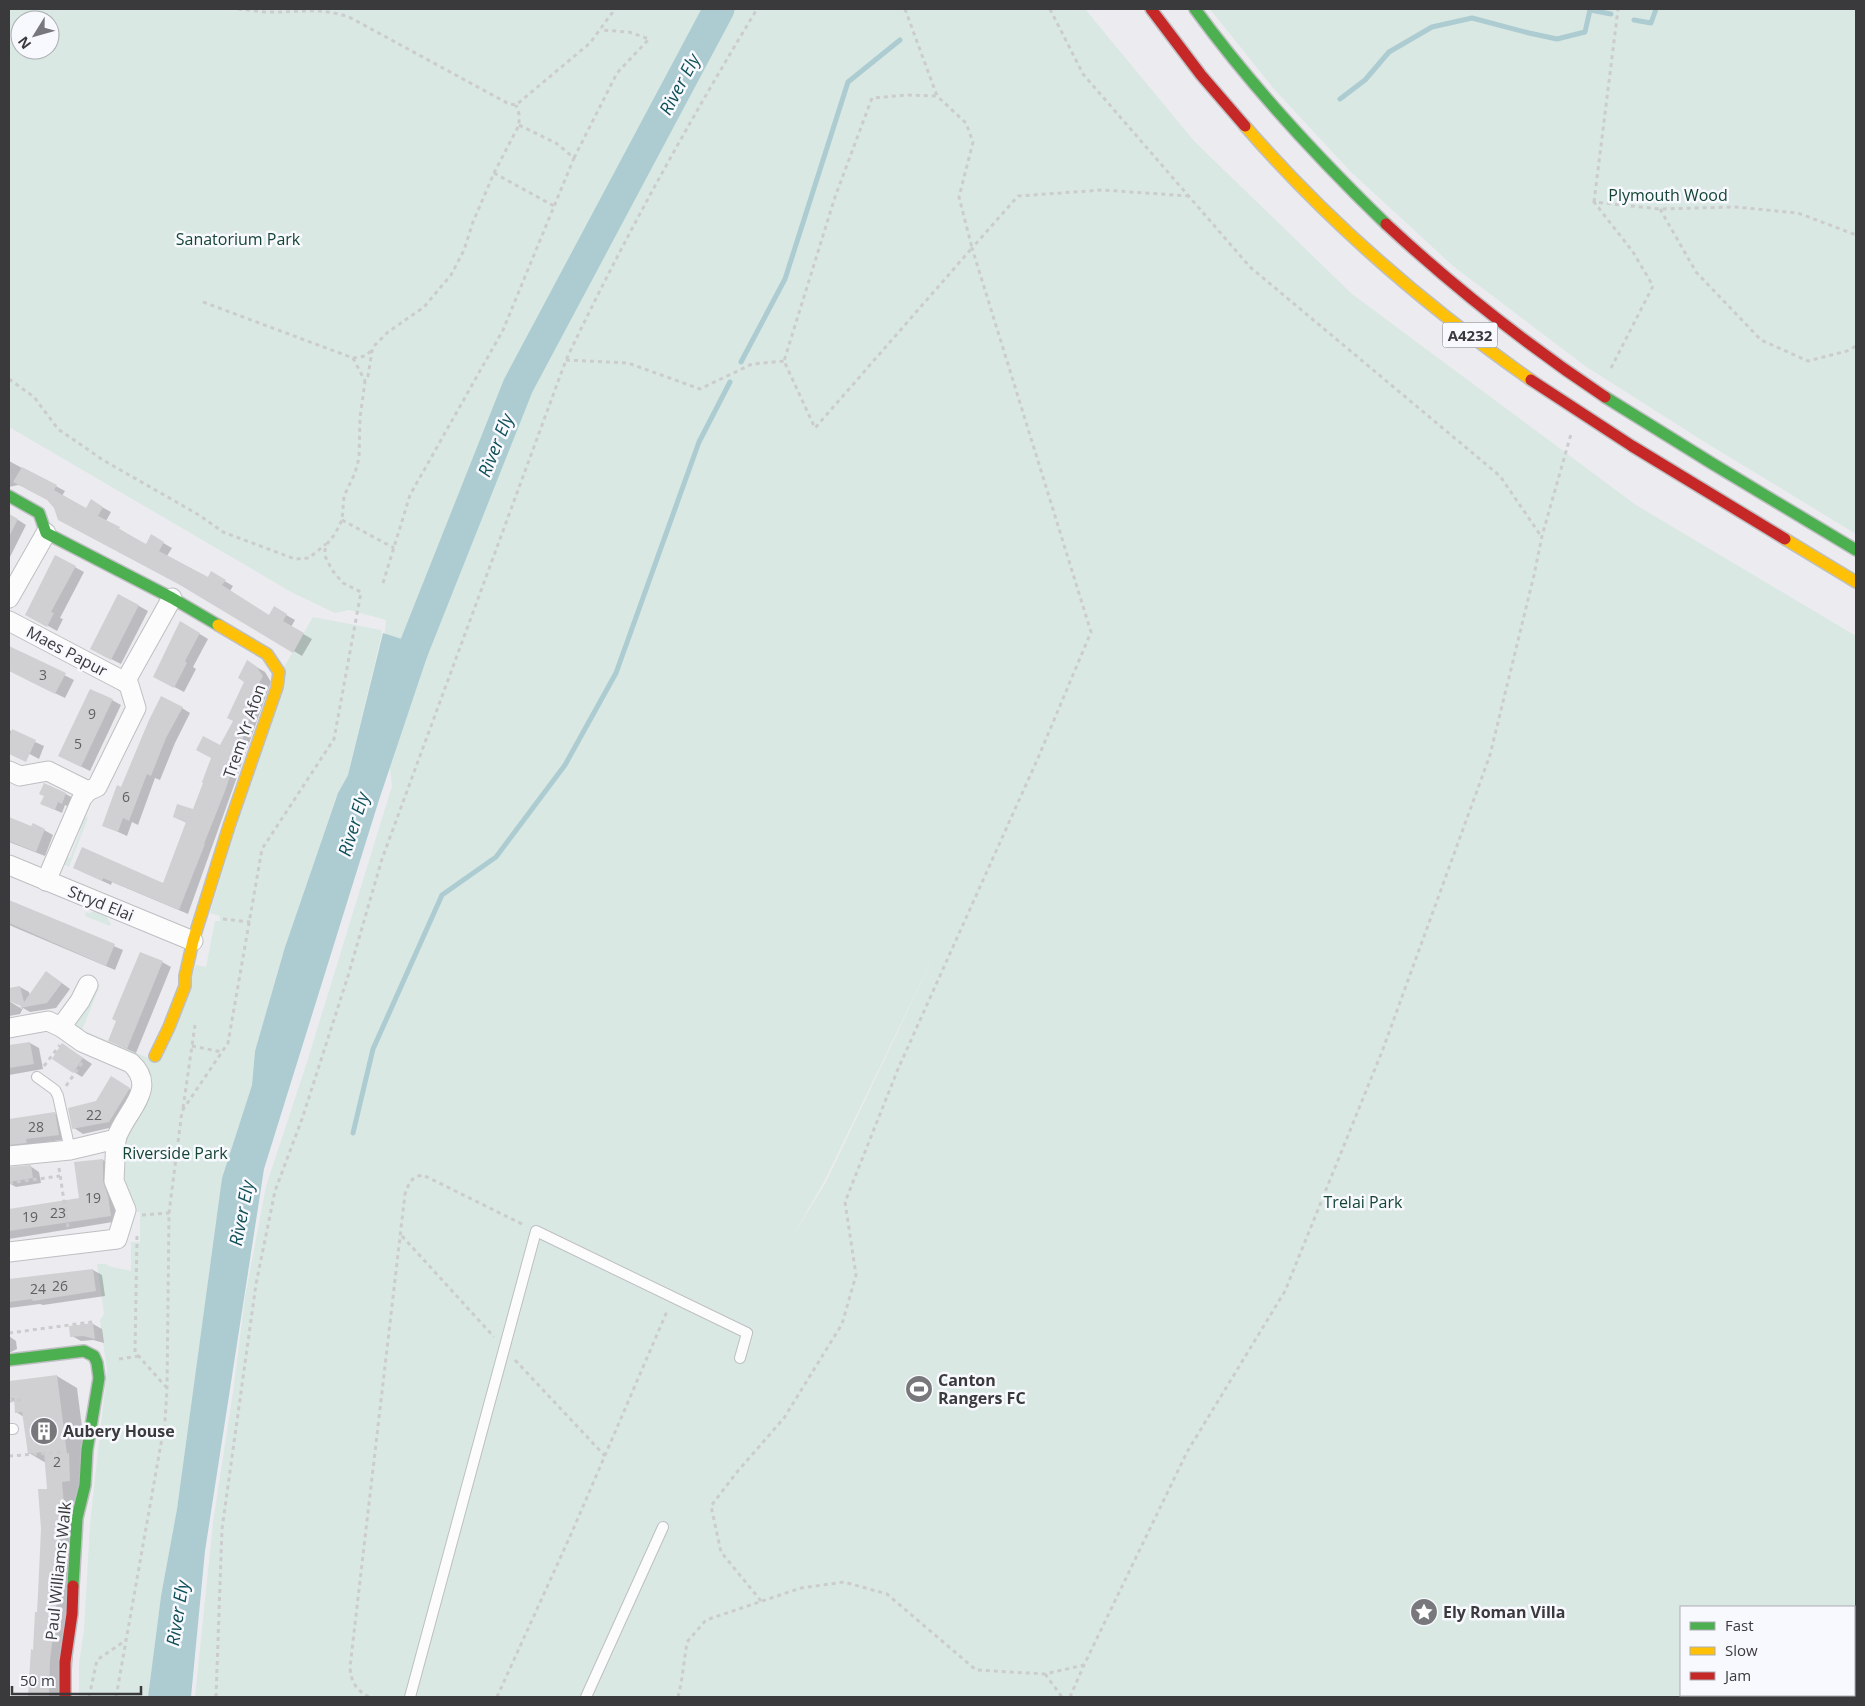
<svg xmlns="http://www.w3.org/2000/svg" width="1865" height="1706" font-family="'Open Sans',sans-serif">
<rect width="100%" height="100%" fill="#ececf0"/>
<g fill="#d9e8e2" fill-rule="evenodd">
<path d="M9,9h1076l110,133 157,152 284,211 220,131v1061h-1661l18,-175 20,-130 12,-95 21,-111 41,-124 85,-276 -12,-105 6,-61 -37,-10 -14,3 -42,-20 -284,-166zM20,20h30v30h-30zM940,943l-114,239 -36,58 34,-58zM1681,1607h173v88h-173z"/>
<path d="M1210,9h646v525l-153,-93 -118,-75 -132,-100 -103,-95 -76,-82z"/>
<path d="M313,617l68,13 1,3 -34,142 -10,18 -53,154 -30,104 -3,34 -30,93 -45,331 -16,87 -13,101h-69v-34l5,-33 6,-106 17,-154 -7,-50 4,-6 -7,-50h10l1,2 23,5v-29h9v-30l-7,-1 -12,-27 3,-48 23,-54 -72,-53 6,-49 1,-2 18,7 -18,45 76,32 38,-97 10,2 9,-46h5v-5l-10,-3 74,-246z"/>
<path d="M81,815l7,3 -19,49 -7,-4 3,-8 5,3 11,-29 -4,-3z"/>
<path d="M98,910l7,3 4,8 2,2 -1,3 -25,-10 1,-4 3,1z"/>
</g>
<path fill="#adccd2" d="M383,633l47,15 -51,152 -115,369 -59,382 -14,146h-43l13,-101 16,-87 45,-331 30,-93 3,-34 30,-104 53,-154 10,-18z"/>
<g fill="#0003">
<path d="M9,461l56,30 -3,5 24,14 5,-9 20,11 -5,9 40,24 5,-9 21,12 -5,8 41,23 3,-6 22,13 -3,5 39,25 5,-8 21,12 -4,7 21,12 -10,17 -247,-149 -7,-8 -22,-12 -8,-2 -9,2z"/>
<path d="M9,514l17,11 -17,34z"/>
<path d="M56,557l28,15 -24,46 3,1 -6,12 -30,-17z"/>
<path d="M119,595l29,16 -27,53 -20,-10z"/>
<path d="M180,622l28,17 -15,28 3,2 -12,23 -21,-11z"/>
<path d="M9,647l65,33 -9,18 -35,-17 -21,-17z"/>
<path d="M248,662l17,10 6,10 -83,232 -76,-32 -1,3 -28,-13 80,13 24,-62 -13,-6 20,-6 27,-64 13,-26 12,-40z"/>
<path d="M112,700l9,5 -31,66 -22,-11z"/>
<path d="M182,708l8,5 -15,30 -15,37 -5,-2 -17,47 -6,-3 -5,14 -24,-11 19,-37z"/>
<path d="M9,730l35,16 -5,13 -30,-16z"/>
<path d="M66,794l7,4 -4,9 -4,-2 -3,8 -20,-9z"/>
<path d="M9,818l22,9 13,3 9,5 -8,21 -36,-14z"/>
<path d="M9,902l114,48 -8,20 -106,-45z"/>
<path d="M162,962l9,5 -35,86 -18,-8v-24z"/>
<path d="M55,978l15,11 -14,19 -26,4 -7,-4 -3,6 -11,2v-15l13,8v-3l-12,-7 -1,1v-11l11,-2 9,5 1,4z"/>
<path d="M30,1043l9,5 4,21 -34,6v-28z"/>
<path d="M71,1050l21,14 -10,13 -8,-5z"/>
<path d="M120,1083l18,11 -20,32 -35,8 -9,-6 22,-26z"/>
<path d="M54,1113l9,6 4,20 -32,5 -26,9v-33z"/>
<path d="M103,1160l9,5 7,56 -110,18v-29l71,-11z"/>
<path d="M30,1166l9,6 2,11 -25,4 -7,-4v-15z"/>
<path d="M93,1270l9,5 3,21 -62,9 -3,-1 -31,4v-27z"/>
<path d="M93,1324l9,5 2,14 -11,-3 -12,1 -9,-5z"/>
<path d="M9,1336l7,5 1,8 -8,4z"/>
<path d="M57,1376l20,12 10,77 -17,232h-40l2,-46h2l5,-37 9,-124 -2,-27 -17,-10 -5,-36 -8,-5 -1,-10 -6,-4v-16z"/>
</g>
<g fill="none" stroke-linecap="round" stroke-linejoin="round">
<g stroke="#adccd2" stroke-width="5">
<path d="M1634,20l17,3 5,-14"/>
<path d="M1340,99l25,-19 24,-28 43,-25 40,-9 57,15 28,6 28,-7 5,-22 21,4"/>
<path d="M741,362l44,-83 63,-197 52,-42"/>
<path d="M353,1133l20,-84 69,-154 54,-38 69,-92 51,-92 83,-231 31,-60"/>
</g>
<path stroke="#adccd2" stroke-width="31" d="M400,683l118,-297 201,-377"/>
</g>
<g fill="#d0d0d3">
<path d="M22,467l35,18 -3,5 32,18 5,-9 12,8 -5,9 22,11 -1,2 27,15 5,-10 13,8 -5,9 49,26 3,-6 15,9 -4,5 47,30 5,-9 13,8 -4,7 21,12 -11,20 -113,-68 -122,-65 -4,-12 -7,-8 -34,-18z"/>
<path d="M9,514l9,5 -9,18z"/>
<path d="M55,555l21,11 -25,46 3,1 -7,14 -22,-12z"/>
<path d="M118,594l21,11 -28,55 -21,-11z"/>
<path d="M180,621l20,12 -15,28 2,2 -13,25 -21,-11z"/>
<path d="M9,646l57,27 -11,21 -46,-23z"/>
<path d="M247,660l9,6 7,10 -14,27 5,3 -29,85 -21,53h1l-26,66 -76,-32 -1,3 -29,-13 9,-21 81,36 23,-61 -13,-5 4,-13 16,5 10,-26 -1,-1 9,-24 -15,-8 7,-14 17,9 13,-24 -6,-3 17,-36 -6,-4z"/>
<path d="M90,689l23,10 -32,68 -23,-11z"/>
<path d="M161,696l22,11 -17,31 -15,38 -4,-2 -18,47 -6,-3 -5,14 -16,-6 15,-41 4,2 28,-67z"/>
<path d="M12,729l24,11 -10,22 -17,-8v-16z"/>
<path d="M44,783l22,10 -4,11 -4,-2 -3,8 -15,-6 4,-8 -5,-2z"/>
<path d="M9,817l22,9 2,-3 12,6 -9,23 -27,-11z"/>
<path d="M9,900l106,44 -9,22 -97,-43z"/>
<path d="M140,952l23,9 -36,88 -19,-8 8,-20 -4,-2z"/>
<path d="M46,971l16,12 -15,20 -27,5 1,-2 -12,-5v-13l11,-2 4,16z"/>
<path d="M30,1042l4,22 -25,4v-23z"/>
<path d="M62,1043l21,15 -10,15 -21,-14z"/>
<path d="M111,1076l19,12 -21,34 -37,7 -4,-21 28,-7z"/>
<path d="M55,1112l4,23 -33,4 1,4 -18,2v-26z"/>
<path d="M103,1159v22l5,15 3,20 -102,15v-22l70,-11 -5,-36z"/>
<path d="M31,1165l2,13 -24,4v-15z"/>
<path d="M93,1269l3,22 -63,10 -1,-2 -23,3v-23z"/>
<path d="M93,1323l2,16 -12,-3 -13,1 -1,-11z"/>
<path d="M57,1375l10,79 2,-1 1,28 -8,1 2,23 -3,12 -5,95 -6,48 -1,37h-21l3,-48 2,1 2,-38h2l1,-18 3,-65 -3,-40h9l-3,-37 -16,2 -6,-42 -7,1 -1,-15 -5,1v-18z"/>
</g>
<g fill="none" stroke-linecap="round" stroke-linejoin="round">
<g stroke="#bebfc2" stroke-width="12">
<g id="lane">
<path d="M37,1077l18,13 3,6 12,54"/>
<path d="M9,1429h4"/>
<path d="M410,1697l126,-466 211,102 -7,25"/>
<path d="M586,1697l77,-170"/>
</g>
</g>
<g stroke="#bebfc2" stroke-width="21">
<g id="street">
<path d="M9,598l37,-65"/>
<path d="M9,621l116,61"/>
<path d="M9,771l11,5 28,-5 40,20"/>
<path d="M9,865l184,76"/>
<path d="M46,881l36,-83 6,-7 9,-4 39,-79 -7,-23 -4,-3 47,-84"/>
<path d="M61,1027l19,-26 8,-16"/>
<path d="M9,1028l39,-7 13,6 21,15 49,21c28,26 -6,48 -15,76l-46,11 -61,6"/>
<path d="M9,1252l108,-13 9,-29 -12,-29 2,-42"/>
</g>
</g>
<g stroke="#bebfc2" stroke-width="14">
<g id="fast">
<path d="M1195,9c57,78 122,148 191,215"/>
<path d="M1605,397l108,67 143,86"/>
<path d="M9,496l30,17 7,20 126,65 46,27"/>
<path d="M9,1360l75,-9 10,5 3,7 2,15 -12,72 -2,35 -8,33 -4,68"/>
</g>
</g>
<g stroke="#bebfc2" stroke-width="14">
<g id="slow">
<path d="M1245,126c84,97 182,181 286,254"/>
<path d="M1785,539l71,43"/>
<path d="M155,1056l14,-29 16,-41v-10l8,-35 36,-115 48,-139 2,-15 -12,-18 -49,-29"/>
</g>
</g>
<g stroke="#bebfc2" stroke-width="14">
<g id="jam">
<path d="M1151,9l50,66 44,51"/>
<path d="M1386,224c69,64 141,121 219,173"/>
<path d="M1531,380l101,66 153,93"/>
<path d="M65,1697v-35l7,-48 1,-28"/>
</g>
</g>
<g stroke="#ccccce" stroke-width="3" stroke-dasharray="4 4" stroke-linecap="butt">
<path d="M238,9c9,1 18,2 27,3 32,1 56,-6 86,6l158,86 7,1 74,-62 25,-34"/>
<path d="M905,9l32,87 29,27 7,19 -14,55 13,51 -157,180 -31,-67 51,-164 37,-99 36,-3 29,1"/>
<path d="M1050,9l33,65 167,193 250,209 41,60"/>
<path d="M574,158l43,-85 32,-34 -20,-7 -29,-2"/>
<path d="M494,173l60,33"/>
<path d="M1594,202l24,-193"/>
<path d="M1660,209l36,63 65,68 47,21 39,-10 9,-5"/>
<path d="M203,302l150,56 12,-2 6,-5"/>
<path d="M353,358l12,23"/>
<path d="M566,360l62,3 72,26 52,-25 32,-3"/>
<path d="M1611,368l42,-82 -20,-34 -39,-50 66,7 75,-2 63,6 58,22"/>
<path d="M9,379l25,18 24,32 45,31 96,55 24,17 72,27 14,-1 17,-14"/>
<path d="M342,520l52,28"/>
<path d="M383,583l27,-88 93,-165 71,-172 -18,-15 -37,-18"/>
<path d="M223,919l27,3"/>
<path d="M192,1046l30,6"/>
<path d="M44,1066l16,-21"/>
<path d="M66,1086l18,-26"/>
<path d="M183,1108l12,-83"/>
<path d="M59,1168l9,59"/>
<path d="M9,1183l51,-7"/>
<path d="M142,1215l27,-2"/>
<path d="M137,1236l-2,116 32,36"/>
<path d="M402,1236l92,101"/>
<path d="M9,1333l83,-11"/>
<path d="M119,1359l20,-3"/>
<path d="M515,1360l90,96"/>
<path d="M9,1401l12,-1"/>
<path d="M9,1456l56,-4"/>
<path d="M761,1601l-40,-49 -10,-46 26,-34 47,-54 58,-94 14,-49 -11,-73 53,-133 140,-311 53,-126 -119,-384 46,-52 84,-6 87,6"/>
<path d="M1045,1674l17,23"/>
<path d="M89,1697l8,-37 29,-20"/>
<path d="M116,1697l49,-276 2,-32 2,-176 13,-102 46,-68 34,-194 72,-110 27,-147 -18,-9 -11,-13 -7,-14v-6l2,-6 8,-10 7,-14 2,-24 11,-23 4,-15 1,-40 5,-37 3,-5 4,-25 3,-6 13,-13 36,-25 27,-32 13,-25 9,-28 21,-49 25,-48v-11l-3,-9"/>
<path d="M216,1697l6,-168 34,-245 19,-93 27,-72 46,-143 34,-117 184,-499c57,-120 122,-237 191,-351"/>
<path d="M369,1697c-13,-7 -18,-15 -19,-30l55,-473c4,-11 6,-17 18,-19l101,50"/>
<path d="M497,1697l75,-165 96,-223"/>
<path d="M678,1697l3,-13 6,-42 19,-22 95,-32 43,-6 43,12 89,76 69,4 39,-9"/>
<path d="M1070,1697l14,-32 103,-213 98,-161 98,-242 107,-294 44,-180 8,-39 29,-102"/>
</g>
<use href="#lane" stroke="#fcfcfd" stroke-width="10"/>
<use href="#street" stroke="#fcfcfd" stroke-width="19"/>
<use href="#fast" stroke="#4caf50" stroke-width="11"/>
<use href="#slow" stroke="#ffc107" stroke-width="11"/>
<use href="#jam" stroke="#c62828" stroke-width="11"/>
</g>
<defs>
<g id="stadium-disc" transform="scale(1.4375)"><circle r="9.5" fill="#78787c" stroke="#f8f9fe"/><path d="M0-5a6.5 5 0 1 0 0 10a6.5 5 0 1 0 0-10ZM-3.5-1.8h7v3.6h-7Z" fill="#fff"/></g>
<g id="building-disc" transform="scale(1.4375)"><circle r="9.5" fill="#78787c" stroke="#f8f9fe"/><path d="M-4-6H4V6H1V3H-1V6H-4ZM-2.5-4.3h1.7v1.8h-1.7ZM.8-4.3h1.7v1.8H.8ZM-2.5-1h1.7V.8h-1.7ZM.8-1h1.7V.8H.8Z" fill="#fff"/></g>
<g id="sight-disc" transform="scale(1.4375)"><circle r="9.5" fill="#78787c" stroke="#f8f9fe"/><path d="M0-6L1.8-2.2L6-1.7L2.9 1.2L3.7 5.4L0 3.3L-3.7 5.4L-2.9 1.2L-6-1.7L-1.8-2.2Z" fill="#fff"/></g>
</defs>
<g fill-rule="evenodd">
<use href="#stadium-disc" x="919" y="1389"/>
<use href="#building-disc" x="44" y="1431"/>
<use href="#sight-disc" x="1424" y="1612"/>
</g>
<g text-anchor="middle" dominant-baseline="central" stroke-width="5" stroke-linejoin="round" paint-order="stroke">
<g font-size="14" fill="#606062">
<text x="43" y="674">3</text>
<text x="92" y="713">9</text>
<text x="78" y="743">5</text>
<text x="126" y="796">6</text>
<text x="94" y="1114">22</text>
<text x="36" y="1126">28</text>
<text x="93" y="1197">19</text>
<text x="58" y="1212">23</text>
<text x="30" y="1216">19</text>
<text x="60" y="1285">26</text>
<text x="38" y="1288">24</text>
<text x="57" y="1461">2</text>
</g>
<rect fill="#f8f9fe" stroke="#737377" stroke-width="1" x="1442.5" y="322.5" width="55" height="25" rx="4"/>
<g font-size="15" font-weight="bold" fill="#3a3a3d">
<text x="1470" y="335">A4232</text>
</g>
<g font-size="16" fill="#144532" stroke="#f8f9fe">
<text x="1668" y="195">Plymouth Wood</text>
<text x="238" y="239">Sanatorium Park</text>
<text x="175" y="1153">Riverside Park</text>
<text x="1363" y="1202">Trelai Park</text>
</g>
<g font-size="16" fill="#3a3a3d" stroke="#f8f9fe">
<text transform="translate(67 651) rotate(28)">Maes Papur</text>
<text transform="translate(244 731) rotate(-71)">Trem Yr Afon</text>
<text transform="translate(101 903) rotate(22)">Stryd Elai</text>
<text transform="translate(58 1571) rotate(-84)">Paul Williams Walk</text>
</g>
<g font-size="16" font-weight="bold" fill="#3a3a3d" stroke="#f8f9fe" text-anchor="start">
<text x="938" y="1380">Canton<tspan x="938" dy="18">Rangers FC</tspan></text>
<text x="63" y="1431">Aubery House</text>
<text x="1443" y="1612">Ely Roman Villa</text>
</g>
<g font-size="18" font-style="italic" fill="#0f5058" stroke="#f8f9fe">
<text transform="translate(679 84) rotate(-62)">River Ely</text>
<text transform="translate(495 445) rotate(-68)">River Ely</text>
<text transform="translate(353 824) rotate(-73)">River Ely</text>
<text transform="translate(241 1213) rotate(-79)">River Ely</text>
<text transform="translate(177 1613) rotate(-81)">River Ely</text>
</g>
</g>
<rect width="1865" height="1706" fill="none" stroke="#3a3a3d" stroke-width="20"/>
<rect x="1680" y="1606" width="175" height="90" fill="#f8f9fe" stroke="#acadb1"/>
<rect x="1690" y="1622" width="25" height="8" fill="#4caf50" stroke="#acadb1"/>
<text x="1725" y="1631" font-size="15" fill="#3a3a3d">Fast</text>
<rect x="1690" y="1647" width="25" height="8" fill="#ffc107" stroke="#acadb1"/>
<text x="1725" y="1656" font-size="15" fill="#3a3a3d">Slow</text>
<rect x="1690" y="1672" width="25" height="8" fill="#c62828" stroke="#acadb1"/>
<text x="1725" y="1681" font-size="15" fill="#3a3a3d">Jam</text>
<g transform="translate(35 35) rotate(233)"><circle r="24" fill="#f8f9fe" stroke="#acadb1"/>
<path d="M0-4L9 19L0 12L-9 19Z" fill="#78787c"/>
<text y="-8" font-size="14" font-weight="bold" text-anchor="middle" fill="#3a3a3d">N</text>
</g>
<path d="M12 1686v8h129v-8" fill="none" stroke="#3a3a3d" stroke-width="2.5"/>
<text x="20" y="1686" font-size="15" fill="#3a3a3d" stroke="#f8f9fe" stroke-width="4" paint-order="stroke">50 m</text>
</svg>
